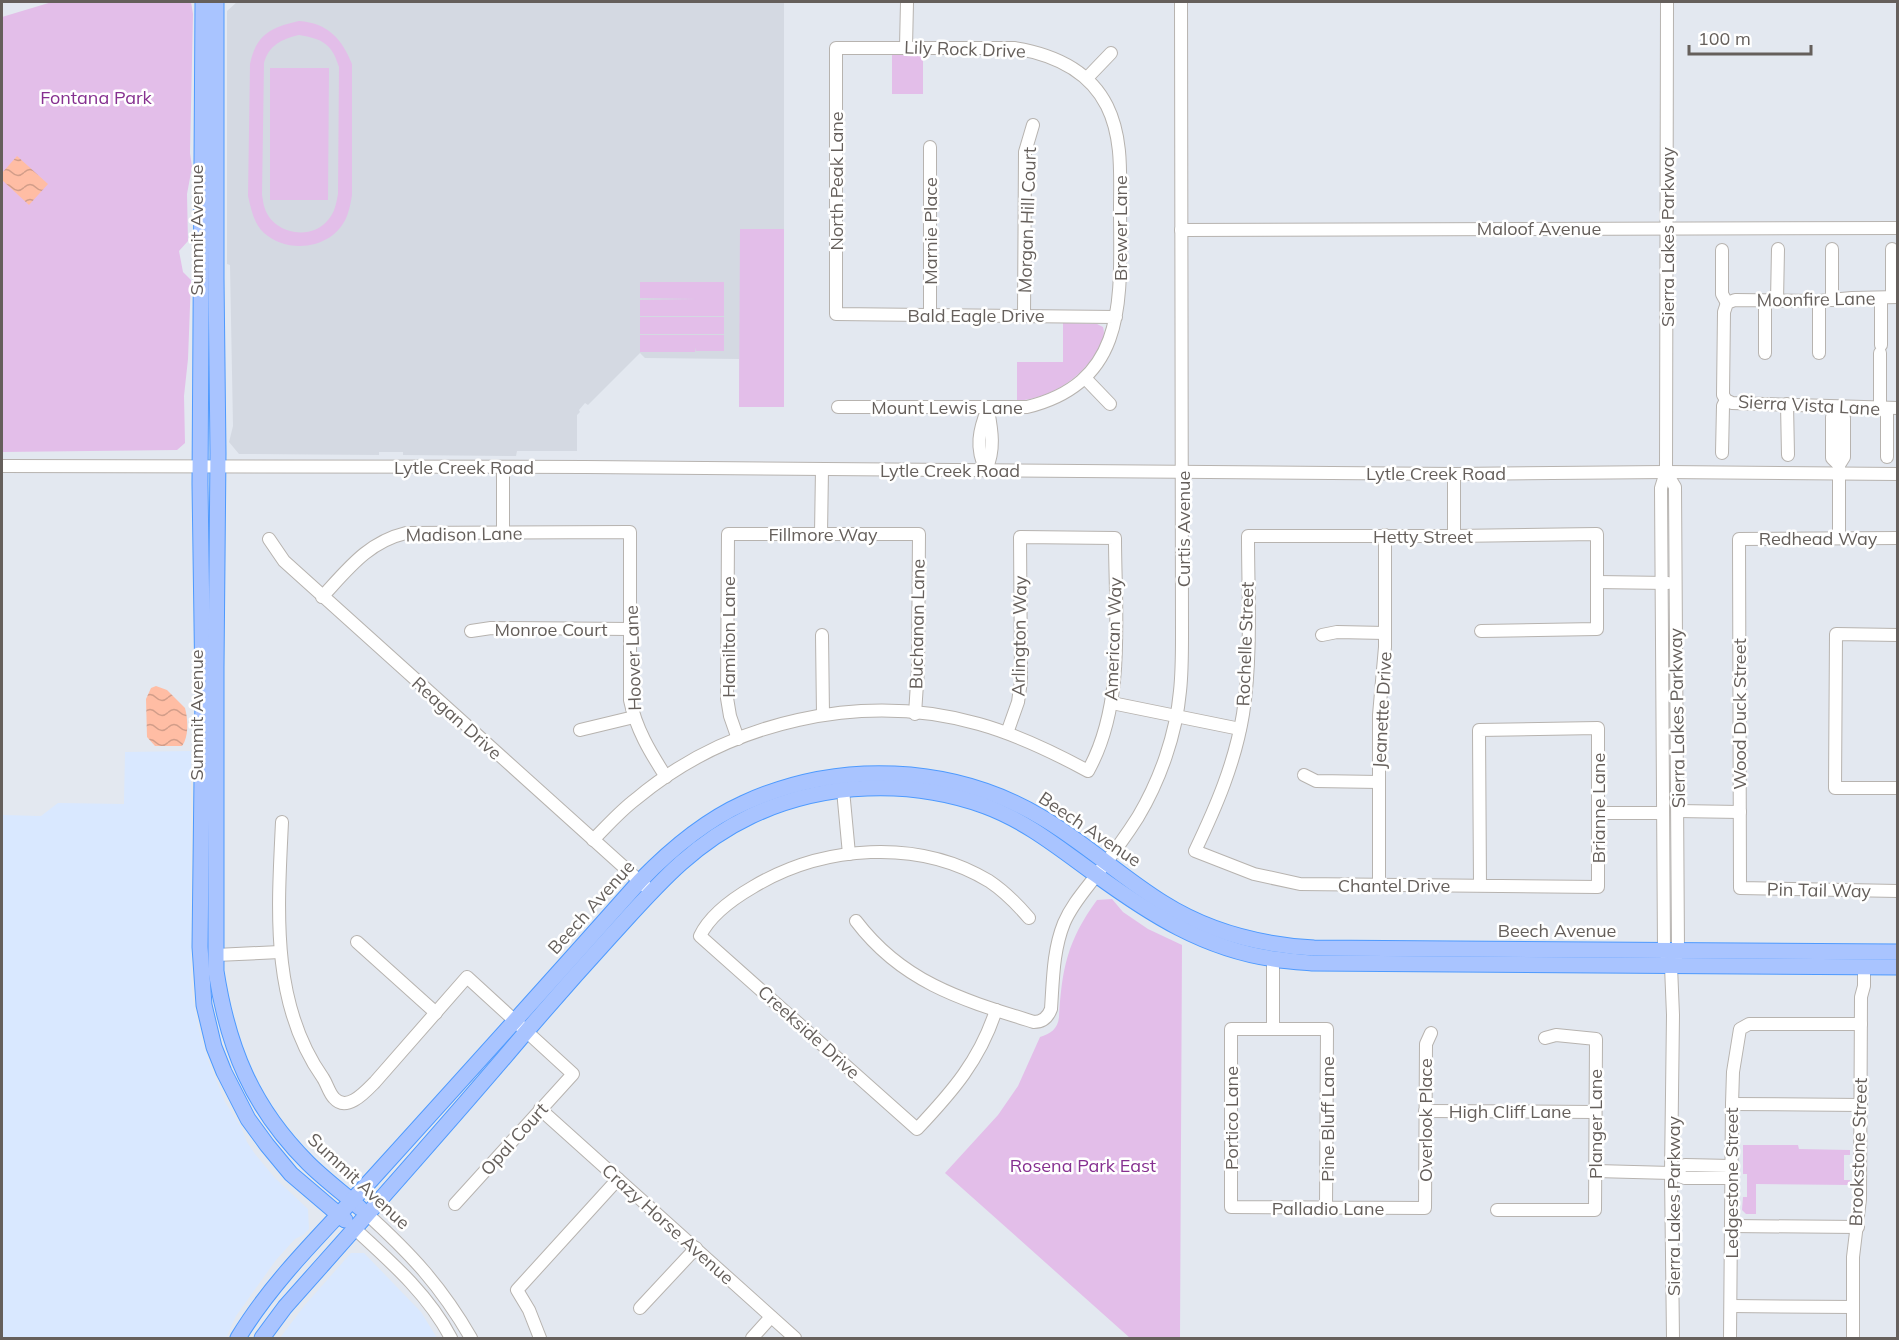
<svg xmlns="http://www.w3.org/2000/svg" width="1899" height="1340" font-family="Mulish,sans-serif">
<defs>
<pattern id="water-waves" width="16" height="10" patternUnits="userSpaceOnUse" patternTransform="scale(1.5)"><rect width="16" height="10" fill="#ffbda4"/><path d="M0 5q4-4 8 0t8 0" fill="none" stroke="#d29d89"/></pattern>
</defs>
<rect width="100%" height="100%" fill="#e3e8f0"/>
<g fill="#d9e8ff">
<path d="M191,751v226l1,17 8,40 8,26 17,42 16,25 6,15 8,12 20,24 33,31 1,20 -6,6 -8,4 -19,21 -40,56 -10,22h-224v-523l39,1 17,-13 66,1 1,-52z"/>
<path d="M351,1253h13l57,59 16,26h-157l24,-32z"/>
</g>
<path fill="#d4d9e2" d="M237,2h547v405h-45v-48l-94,-1 -5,-5 -52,52 -3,-2 -6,7 1,2 -3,3v36h-60l-1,5 -113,-1v-3h-24v3l-140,-1 -10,-12 4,-16 -3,-161 -3,-1v-253z"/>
<g fill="#e3bee9" fill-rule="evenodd">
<path d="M52,2h139l2,12 -3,139 2,14 -5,27 1,47 -9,10 4,21 8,8 -3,79 -4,37 1,47 -8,7 -175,2v-435z"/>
<path d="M299,21c29,2 43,18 53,43v131c-1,6 -2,12 -4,18 -11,35 -58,43 -84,20 -10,-9 -13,-24 -16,-37l2,-132c6,-30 22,-37 49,-43zM299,35c24,4 33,9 40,32l-1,127c-2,10 -3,18 -10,26 -17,21 -54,14 -63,-11 -2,-5 -2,-10 -3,-14l2,-132c5,-18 18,-24 35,-28z"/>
<rect x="892" y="55" width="31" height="39"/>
<path d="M270,68h59l-1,132h-58z"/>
<path d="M740,229h44v178h-45z"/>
<path d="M640,282h84v34h-84v-16l57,-1 -57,-1z"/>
<rect x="640" y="317" width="84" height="17"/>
<path d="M1063,323l34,1 6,3c3,9 -2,18 -7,26 -18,28 -47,45 -79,48v-39h46z"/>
<path d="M640,335h84v16h-28v-4l-1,5h-55z"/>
<path d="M1112,899l11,13 25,17 34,16 -2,393h-50l-185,-165 53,-58 20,-29 22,-49c10,-3 18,-8 19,-20 3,-48 8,-76 38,-117z"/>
<path d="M1743,1145h55l1,4 51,1v5h-6v25h6v5l-94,-1v30h-10l-4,-4 1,-13h4v-23h-4z"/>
</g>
<g fill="url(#water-waves)">
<path d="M17,156l31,28 -19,21 -27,-25v-7z"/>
<path d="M156,686l11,4 18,18c3,11 4,29 -3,38h-27l-8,-9 -1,-38 5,-11z"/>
</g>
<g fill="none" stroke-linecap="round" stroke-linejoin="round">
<g stroke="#b7b3af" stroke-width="14">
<g id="minor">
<path d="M1667,2l-1,470 -5,16 3,462 7,16 2,49 -2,158 2,165"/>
<path d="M906,47l1,-45"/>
<path d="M1087,78l24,-25"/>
<path d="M1181,230l717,-2"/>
<path d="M1722,250v44l5,9"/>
<path d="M1892,297v-48"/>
<path d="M1898,297l-46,1 -33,3 -84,-1 -8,3 -3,9 -1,83 3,5 6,3 166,5"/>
<path d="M1881,298v47"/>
<path d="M1832,300v-51"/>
<path d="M1777,301l1,-52"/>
<path d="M930,315v-168"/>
<path d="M1024,315l1,-163 8,-27"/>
<path d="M1765,353v-52"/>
<path d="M1819,353v-52"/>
<path d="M1880,353v55"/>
<path d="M1085,378l25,26"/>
<path d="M1787,404l1,51"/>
<path d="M838,407h189c103,-25 93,-112 93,-197 0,-34 3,-72 -13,-104 -18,-36 -55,-52 -93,-58h-178v266l280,3"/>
<path d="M1722,453l1,-47 3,-6"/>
<path d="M1887,457v-49"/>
<path d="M1839,465l-7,-7v-41l6,-6 6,7v39l-5,8v73"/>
<path d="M2,466l583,1 869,7 212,-2 232,2"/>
<path d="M503,467v66"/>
<path d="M986,470c-11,-22 -7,-40 2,-62"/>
<path d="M986,470c9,-20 6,-39 2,-60"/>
<path d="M1666,472l9,15 3,464 -2,6"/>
<path d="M1454,474v62"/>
<path d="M821,534l1,-65"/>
<path d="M1898,538l-159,1 1,349 158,3"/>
<path d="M269,539l15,22 362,326"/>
<path d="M1597,582l71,1"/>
<path d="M322,597c26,-28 46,-55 84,-64l224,-1v168c6,29 20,52 36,77"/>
<path d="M471,631l20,-3 140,1"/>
<path d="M822,635l1,80"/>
<path d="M1322,635l15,-3 48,1"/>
<path d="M1898,635l-62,-1 -1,154h63"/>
<path d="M1112,703l128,26"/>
<path d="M580,730l54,-13"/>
<path d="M738,739l-8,-23 -3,-18 1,-164h191l-1,134 -3,46"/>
<path d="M1304,775l12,6 63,1"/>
<path d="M843,790l6,64"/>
<path d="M1678,811l62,1"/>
<path d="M1598,813h65"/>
<path d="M282,822c-4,87 -12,181 41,256 4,6 6,15 11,20 13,15 32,-7 41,-16l92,-105 106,97 -118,130"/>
<path d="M593,840c14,-14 27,-29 43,-41 93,-78 226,-108 343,-75 39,11 74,28 109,47 38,-68 27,-158 27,-233l-95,-1 1,144 -3,21 -11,31"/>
<path d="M1379,886v-171l6,-68v-112"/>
<path d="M1480,886l-1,-156 119,-2v159l-298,-3 -46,-10 -59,-23c21,-44 40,-88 48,-137 9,-58 5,-120 5,-178h206l143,-2v95l-116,2"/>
<path d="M856,921c47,62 107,79 178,101 9,0 14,-5 17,-13 2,-29 2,-59 13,-86 8,-19 22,-34 34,-50 14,-18 28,-37 40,-56 22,-37 38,-82 42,-126 2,-18 2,-36 2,-55l-1,-634"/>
<path d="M357,942l79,71"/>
<path d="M216,955l64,-3"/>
<path d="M996,1010c-16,50 -44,82 -79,119l-217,-193c10,-21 34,-38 53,-49 70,-42 165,-49 236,-6 15,10 28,23 40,37"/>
<path d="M1273,1029v-70"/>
<path d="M1732,1104l129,1"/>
<path d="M540,1109l255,229"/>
<path d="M1425,1111l170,1"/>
<path d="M1596,1171l75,2 14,5h46"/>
<path d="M1671,1173l14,-8 46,1"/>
<path d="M1326,1208l1,-179h-96v178l194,1 1,-164 5,-11"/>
<path d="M1497,1210h98l1,-171 -40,-4 -11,3"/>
<path d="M367,1214c44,40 74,72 104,124"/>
<path d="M1731,1226l127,1"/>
<path d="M354,1228c36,33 74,66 97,110"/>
<path d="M1731,1306l122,1"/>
<path d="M640,1308l56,-60"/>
<path d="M540,1338l-11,-28 -12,-20 101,-111"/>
<path d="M752,1338l19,-21"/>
<path d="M1730,1338l2,-234 1,-32 7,-43 9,-5h112"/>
<path d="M1853,1338v-81l7,-58 1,-202 3,-11v-20"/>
</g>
</g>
<g stroke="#4e9afe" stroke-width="17">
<g id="major">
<path d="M203,2l-3,482 3,209 -3,254 4,58 10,42 10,25 24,47 19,26 24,29 54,46"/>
<path d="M216,2v276l2,175 -2,215v303c12,77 36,136 92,192 16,16 35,30 52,45"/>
<path d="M238,1338c38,-63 94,-114 143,-169 87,-96 173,-191 259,-288 30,-31 64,-60 104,-78 94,-43 208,-39 297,14 43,25 80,60 122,86 46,29 98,42 151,45l584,4"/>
<path d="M262,1338l23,-31c79,-89 158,-177 235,-268 29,-34 59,-68 90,-102 44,-48 80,-92 141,-121 73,-34 159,-37 234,-10 41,15 74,42 110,68 55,40 109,75 179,85 12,2 26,3 38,4l586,4"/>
</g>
</g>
<use href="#minor" stroke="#fff" stroke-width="12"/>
<use href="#major" stroke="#a9c4ff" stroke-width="15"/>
</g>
<g text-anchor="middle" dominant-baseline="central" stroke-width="5" stroke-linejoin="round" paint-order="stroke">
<g font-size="18" fill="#655f5b" stroke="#fff">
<text transform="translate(965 49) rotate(2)">Lily Rock Drive</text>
<text transform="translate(836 181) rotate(-90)">North Peak Lane</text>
<text transform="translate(1027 220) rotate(-88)">Morgan Hill Court</text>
<text transform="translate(1120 228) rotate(-90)">Brewer Lane</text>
<text x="1539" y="228">Maloof Avenue</text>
<text transform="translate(196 230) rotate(-90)">Summit Avenue</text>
<text transform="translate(930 231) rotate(-90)">Marnie Place</text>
<text transform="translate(1667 237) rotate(-90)">Sierra Lakes Parkway</text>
<text transform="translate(1816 299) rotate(-1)">Moonfire Lane</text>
<text x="976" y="315">Bald Eagle Drive</text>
<text transform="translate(1809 405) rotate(3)">Sierra Vista Lane</text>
<text x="947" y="407">Mount Lewis Lane</text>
<text x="464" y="467">Lytle Creek Road</text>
<text x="950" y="470">Lytle Creek Road</text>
<text x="1436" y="473">Lytle Creek Road</text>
<text transform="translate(1183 529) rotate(-90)">Curtis Avenue</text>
<text transform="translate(464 534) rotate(-1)">Madison Lane</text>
<text x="823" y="534">Fillmore Way</text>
<text x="1423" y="536">Hetty Street</text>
<text x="1818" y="538">Redhead Way</text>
<text transform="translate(917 624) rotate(-89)">Buchanan Lane</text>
<text x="551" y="629">Monroe Court</text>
<text transform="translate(1019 636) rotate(-89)">Arlington Way</text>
<text transform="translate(728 637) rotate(-90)">Hamilton Lane</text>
<text transform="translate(1113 639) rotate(-88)">American Way</text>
<text transform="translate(1245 644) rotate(-88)">Rochelle Street</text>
<text transform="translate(633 658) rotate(-92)">Hoover Lane</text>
<text transform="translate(1382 710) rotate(-87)">Jeanette Drive</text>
<text transform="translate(1739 714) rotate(-90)">Wood Duck Street</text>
<text transform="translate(196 715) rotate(-90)">Summit Avenue</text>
<text transform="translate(457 718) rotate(42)">Reagan Drive</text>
<text transform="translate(1677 718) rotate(-91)">Sierra Lakes Parkway</text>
<text transform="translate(1598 808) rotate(-90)">Brianne Lane</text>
<text transform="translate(1090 829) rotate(34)">Beech Avenue</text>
<text x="1394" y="885">Chantel Drive</text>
<text transform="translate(1819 890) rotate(1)">Pin Tail Way</text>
<text transform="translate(591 907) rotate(-48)">Beech Avenue</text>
<text x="1557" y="930">Beech Avenue</text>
<text transform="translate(809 1032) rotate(42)">Creekside Drive</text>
<text x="1510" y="1111">High Cliff Lane</text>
<text transform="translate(1231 1118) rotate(-90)">Portico Lane</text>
<text transform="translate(1327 1119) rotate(-90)">Pine Bluff Lane</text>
<text transform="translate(1425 1120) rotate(-90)">Overlook Place</text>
<text transform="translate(1595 1124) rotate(-90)">Planger Lane</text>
<text transform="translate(514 1139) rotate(-48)">Opal Court</text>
<text transform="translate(1858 1152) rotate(-88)">Brookstone Street</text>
<text transform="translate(359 1181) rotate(43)">Summit Avenue</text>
<text transform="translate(1731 1183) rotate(-90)">Ledgestone Street</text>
<text transform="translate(1673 1206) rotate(-90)">Sierra Lakes Parkway</text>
<text x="1328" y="1208">Palladio Lane</text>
<text transform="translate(668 1224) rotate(42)">Crazy Horse Avenue</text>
</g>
<g font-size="18" fill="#863090" stroke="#fff">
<text x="96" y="97">Fontana Park</text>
<text x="1083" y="1165">Rosena Park East</text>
</g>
</g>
<rect width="1899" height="1340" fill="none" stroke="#655f5b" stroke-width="6"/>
<path d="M1689 45v9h122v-9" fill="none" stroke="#655f5b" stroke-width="3"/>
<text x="1698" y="45" font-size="18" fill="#655f5b" stroke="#ffffff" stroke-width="4.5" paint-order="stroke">100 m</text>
</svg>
